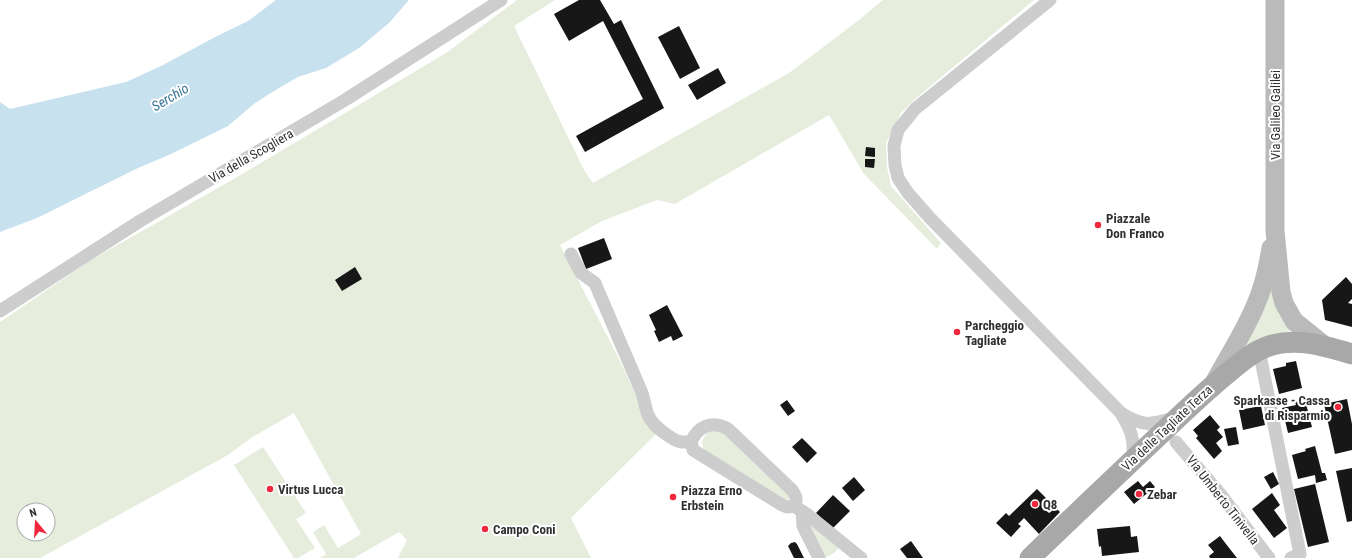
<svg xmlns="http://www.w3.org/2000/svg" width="1352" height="558" font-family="'Roboto Condensed',sans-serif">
<rect width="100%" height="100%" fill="#fff"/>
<g fill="#e6eddd" fill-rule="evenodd">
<path d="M517,0h38l-41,26 70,144 9,13 196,-110 70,-53 24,-20h151l-119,99 -14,14 -15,30 1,24 4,19 50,57 -4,6 -73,-75 -35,-59 -154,89 -18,-4 -55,21 -42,24 58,112 21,45 7,24 11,7 -86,85 20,40h-193l9,-18 -8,-8 -45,26h-34l6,-4 -13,-22 11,-7 14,23 23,-14 -67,-121 -43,25 -23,17 -188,103h-40v-236l91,-62 141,-80 214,-127zM24,510h24v24h-24z"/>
<path d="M1269,284l29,47 -11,1 -43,15z"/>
<path d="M713,429l7,1 70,66 -1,3 -5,2 -77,-48 -4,-5 -1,-7 5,-8z"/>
<path d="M263,447l43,66 -10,6 19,29 -17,10h-4l-60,-93z"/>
<path d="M809,521l32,25 -7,7 -9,5 -16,-33z"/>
</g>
<path fill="#c8e1ee" d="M276,0h133l-20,23 -30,25 -33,20 -28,9 -19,11 -24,15 -27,23 -57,28 -33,14 -101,50 -37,14v-130l10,7 116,-27 37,-17 54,-29 31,-15z"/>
<g fill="#171717">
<path d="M579,0h21l14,24 7,-4 43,88 -79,44 -9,-16 67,-37 -40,-78 -34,20 -15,-27z"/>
<path d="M679,26l21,42 -20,11 -22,-42z"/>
<path d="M718,68l8,15 -29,17 -9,-15z"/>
<path d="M866,147l9,1v9l-10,-1z"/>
<path d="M865,159h10l-1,9 -9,-1z"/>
<path d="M604,238l8,21 -26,10 -8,-21z"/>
<path d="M355,267l7,12 -20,12 -7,-11z"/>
<path d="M1346,277l6,7v15l-4,4 4,1v23l-27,-7 -3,-20z"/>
<path d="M667,305l16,31 -10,5 -2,-5 -12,6 -5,-11 2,-1 -7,-15z"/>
<path d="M1296,361l6,27 -23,6 -6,-25 13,-3v-3z"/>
<path d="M1347,399l5,25v26l-17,4 -11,-50z"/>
<path d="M787,400l8,11 -7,5 -8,-11z"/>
<path d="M1305,400l7,27 -24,6 -6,-25 14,-3 -1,-3z"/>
<path d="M1261,406l4,19 -22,5 -4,-20z"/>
<path d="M1210,415l10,12 -3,3 6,7 -7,6 6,8 -8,8 -18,-21 2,-2 -5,-6z"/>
<path d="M1236,427l3,17 -11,2 -4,-17z"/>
<path d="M802,438l15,15 -10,10 -15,-16z"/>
<path d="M1315,446l7,27h3l2,7 -11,3 -1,-8 -17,4 -6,-24 14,-4 -1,-2z"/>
<path d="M1352,468v53l-5,1 -11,-51z"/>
<path d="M1273,472l6,12 -8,5 -7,-12z"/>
<path d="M854,477l11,13 -12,11 -11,-13z"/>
<path d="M1138,481l5,6 7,-6 5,6 -21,17 -10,-12z"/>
<path d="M1315,484l14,58 -21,5 -14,-58z"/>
<path d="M1037,489l23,23 -21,22 -15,-16 -6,6 3,2 -10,11 -15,-14 10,-10 3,3z"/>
<path d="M1272,493l8,12 -6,5 13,18 -13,10 -22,-29z"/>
<path d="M833,495l17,16 -18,18 -16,-16z"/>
<path d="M1130,526l1,11 6,-1 2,16 -37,4 -1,-10 -2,1 -2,-18z"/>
<path d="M1220,536l6,8 11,14h-27l-1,-2 5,-4 -6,-7z"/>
<path d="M911,541l12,17h-16l-7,-9z"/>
<path d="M795,542l2,2 7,14h-10l-6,-12 3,-3z"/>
</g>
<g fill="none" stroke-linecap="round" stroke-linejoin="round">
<g stroke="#cdcdcd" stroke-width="13">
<path d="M1050,0l-135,109 -17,21 -4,16 1,19 3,13 10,15 22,25 191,195c11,19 13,25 12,47"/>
<path d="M571,254l10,19 14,10 2,5 45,105c3,8 3,16 7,24 4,9 23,23 32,25 3,0 7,0 10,0"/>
<path d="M0,311l140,-90 205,-121 156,-100"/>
<path d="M1259,350l41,204 -9,4"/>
<path d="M1121,413c23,14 28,12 53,5"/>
<path d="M691,442c7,-16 21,-22 37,-13l64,61c4,6 6,10 2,16l14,9 53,43"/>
<path d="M691,442l2,8 89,55 5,2 7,-1"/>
<path d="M1176,442l45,53 48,63"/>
<path d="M802,511l1,15 16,32"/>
</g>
<g stroke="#bababa" stroke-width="19">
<path d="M1275,0v231l6,61 3,11 10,18 31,25"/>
<path d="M1214,383c14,-26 31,-52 42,-79 8,-18 12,-37 15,-56"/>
</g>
<path stroke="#a8a8a8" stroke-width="21" d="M1030,558c46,-44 92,-88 138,-131 20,-19 40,-38 61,-55 12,-10 25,-21 40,-26 28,-9 56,0 83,8"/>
</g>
<g fill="#f0283d" stroke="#fff" stroke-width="1.5">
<circle cx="1098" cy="225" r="4"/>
<circle cx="957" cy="332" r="4"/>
<circle cx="1338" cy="407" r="4"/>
<circle cx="270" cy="489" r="4"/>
<circle cx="1139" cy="494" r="4"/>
<circle cx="673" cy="497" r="4"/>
<circle cx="1035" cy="504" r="4"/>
<circle cx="485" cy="529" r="4"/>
</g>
<g text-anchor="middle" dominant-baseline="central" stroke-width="4" stroke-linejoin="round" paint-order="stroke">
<g font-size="13" fill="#303030" stroke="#fff">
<text transform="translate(1275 115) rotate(-90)">Via Galileo Galilei</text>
<text transform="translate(251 156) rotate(-30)">Via della Scogliera</text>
<text transform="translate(1167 428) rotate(-43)">Via delle Tagliate Terza</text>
<text transform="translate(1223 500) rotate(52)">Via Umberto Tinivella</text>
</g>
<g font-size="13" font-weight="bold" fill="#303030" stroke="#fff" text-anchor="start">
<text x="1106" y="218">Piazzale<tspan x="1106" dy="15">Don Franco</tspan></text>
<text x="965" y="325">Parcheggio<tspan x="965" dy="15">Tagliate</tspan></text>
<text x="1330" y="400" text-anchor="end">Sparkasse - Cassa<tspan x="1330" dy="15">di Risparmio</tspan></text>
<text x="278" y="489">Virtus Lucca</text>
<text x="681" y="490">Piazza Erno<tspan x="681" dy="15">Erbstein</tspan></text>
<text x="1147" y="494">Zebar</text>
<text x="1043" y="504">Q8</text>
<text x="493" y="529">Campo Coni</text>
</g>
<g font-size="14" font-style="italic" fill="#387597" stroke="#fff">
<text transform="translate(170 97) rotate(-31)">Serchio</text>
</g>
</g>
<g transform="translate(36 522) rotate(342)"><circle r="19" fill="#ffffff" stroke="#acacac"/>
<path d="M0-3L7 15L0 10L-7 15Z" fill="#f0283d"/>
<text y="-6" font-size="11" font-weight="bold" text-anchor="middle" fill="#303030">N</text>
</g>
</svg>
